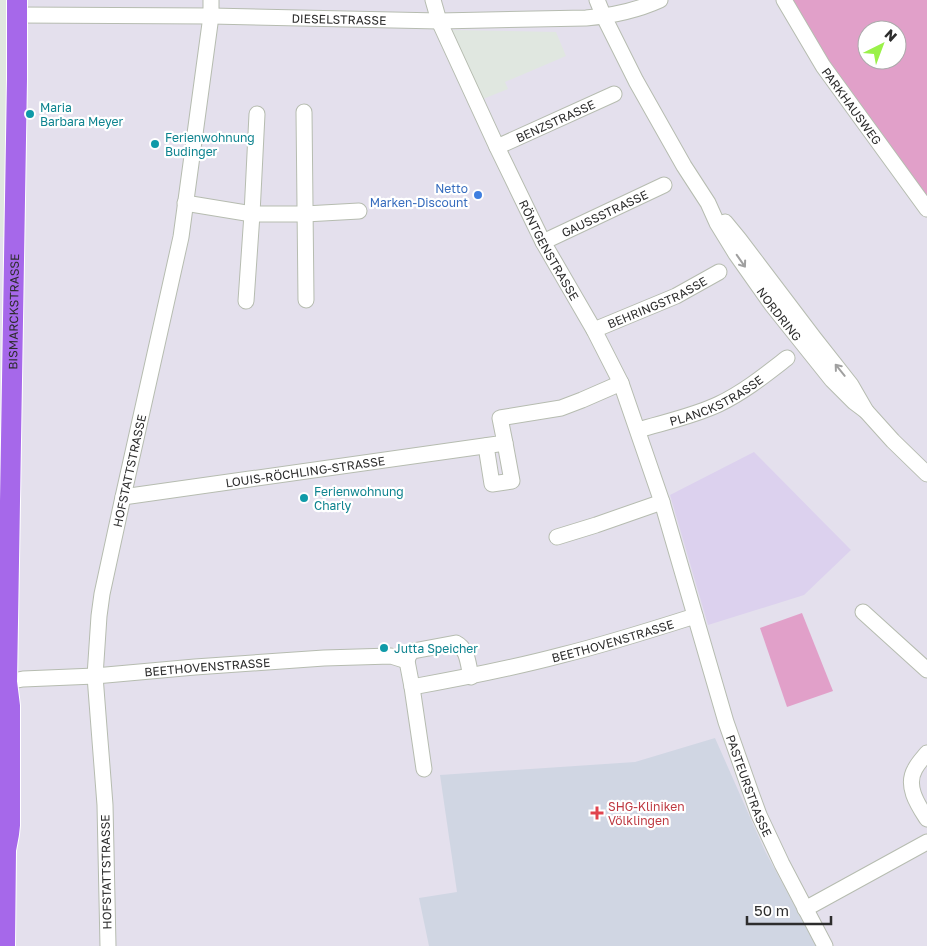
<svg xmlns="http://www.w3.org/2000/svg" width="927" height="946" font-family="'Golos Text',sans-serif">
<rect width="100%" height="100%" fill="#e4e0ed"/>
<g fill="#e0e7e0">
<path d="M0,0h8l-3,237h-5z"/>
<path d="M452,30l104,2 10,24 -61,26 3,7 -25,10z"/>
</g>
<path fill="#dcd1ee" d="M754,452l97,98 -47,45 -96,30 -38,-130z"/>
<path fill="#d0d6e3" d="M715,738l50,113 51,95h-387l-10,-48 38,-6 -17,-117 195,-13z"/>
<g fill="#e1a0c9" fill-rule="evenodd">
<path d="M789,0h138v200l-74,-93zM867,30h30v30h-30z"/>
<path d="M802,613l31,78 -46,16 -27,-79z"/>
</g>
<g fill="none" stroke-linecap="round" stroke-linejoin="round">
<g stroke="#b6bcb0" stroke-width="17">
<g id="minor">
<path id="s1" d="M433,0l6,21 58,126 46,95 51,88 27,53 41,119 64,220 25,71 8,22 23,49 43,82"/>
<path id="s2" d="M597,0l7,17 32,64 48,85 24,37 9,20 19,31 36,51 60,75 22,22 12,9"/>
<path id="s3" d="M784,0l39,66 104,143"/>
<path id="s4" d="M17,15l194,1 228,5 147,-3c24,-2 52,-8 74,-18"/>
<path d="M304,112l2,188"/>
<path id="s5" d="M497,147l117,-53"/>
<path d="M185,203l67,11h53l54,-3"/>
<path d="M725,222l14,17 75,99 37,47 15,26 27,30 34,33"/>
<path id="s6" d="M543,242l121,-57"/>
<path d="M246,301l6,-87 5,-100"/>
<path id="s7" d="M594,330l82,-34 43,-24"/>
<path id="s8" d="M638,430c27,-8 56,-14 81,-26 25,-12 46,-29 68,-46"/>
<path d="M486,446l6,38 20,-3 -7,-38"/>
<path id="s9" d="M123,497l382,-54 -5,-25 61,-10 21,-8 39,-17"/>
<path d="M557,537l39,-12 66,-23"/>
<path d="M863,612l64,58"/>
<path id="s10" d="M7,682l16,-3 72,-3 100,-9 129,-9 67,-2 16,5"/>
<path id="s11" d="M412,687c50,-9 101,-19 150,-32 45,-11 89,-25 133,-39"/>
<path d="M927,753c-4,5 -9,10 -12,16 -10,17 3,36 12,50"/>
<path d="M424,769l-12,-82 -5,-26 2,-6 4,-4 43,-8c12,6 12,21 15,34"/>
<path d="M805,909l122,-67"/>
<path id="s12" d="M108,946l-3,-141 -10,-129 4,-60 3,-22 21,-97 58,-260 30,-221v-16"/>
</g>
</g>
<g stroke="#fff" stroke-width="22">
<g id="major">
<path id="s13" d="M5,946l1,-96 3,-16 1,-9v-119l-3,-24 10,-603v-79"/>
</g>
</g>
<use href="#minor" stroke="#fff" stroke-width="15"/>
<use href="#major" stroke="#a668ea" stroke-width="20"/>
</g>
<defs><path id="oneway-shaft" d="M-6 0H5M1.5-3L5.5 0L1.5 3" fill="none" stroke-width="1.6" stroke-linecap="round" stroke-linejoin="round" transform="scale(1.25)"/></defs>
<g stroke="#a0a0a0">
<use href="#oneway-shaft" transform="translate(741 261) rotate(55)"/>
<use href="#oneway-shaft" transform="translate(840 370) rotate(-129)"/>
</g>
<g fill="#0f9aa8" stroke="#fff" stroke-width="2">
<circle cx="30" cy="114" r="5"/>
<circle cx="155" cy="144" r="5"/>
<circle cx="304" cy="498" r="5"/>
<circle cx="384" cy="648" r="5"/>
</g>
<circle fill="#3f7fe0" stroke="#fff" stroke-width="2" cx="478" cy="195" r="5"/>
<path fill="#e0444e" stroke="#fff" stroke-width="2" d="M594.5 805.5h5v5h5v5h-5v5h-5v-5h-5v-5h5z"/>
<g text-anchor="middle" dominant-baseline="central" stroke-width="4.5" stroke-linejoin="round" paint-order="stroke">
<g font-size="12" fill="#2d2d2d" stroke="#fff">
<text stroke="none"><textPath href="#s4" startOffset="322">DIESELSTRASSE</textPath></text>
<text stroke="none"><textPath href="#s3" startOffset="126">PARKHAUSWEG</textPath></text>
<text stroke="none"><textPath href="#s5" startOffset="64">BENZSTRASSE</textPath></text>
<text stroke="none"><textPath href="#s6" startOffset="68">GAUSSSTRASSE</textPath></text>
<text stroke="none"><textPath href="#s1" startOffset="276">RÖNTGENSTRASSE</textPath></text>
<text stroke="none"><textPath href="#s7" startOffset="69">BEHRINGSTRASSE</textPath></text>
<text stroke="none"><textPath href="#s13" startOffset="635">BISMARCKSTRASSE</textPath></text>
<text stroke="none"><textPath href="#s2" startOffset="364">NORDRING</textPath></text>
<text stroke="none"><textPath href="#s8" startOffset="84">PLANCKSTRASSE</textPath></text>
<text stroke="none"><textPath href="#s12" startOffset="479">HOFSTATTSTRASSE</textPath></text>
<text stroke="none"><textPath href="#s9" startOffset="184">LOUIS-RÖCHLING-STRASSE</textPath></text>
<text stroke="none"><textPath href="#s11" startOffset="206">BEETHOVENSTRASSE</textPath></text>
<text stroke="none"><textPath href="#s10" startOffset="201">BEETHOVENSTRASSE</textPath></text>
<text stroke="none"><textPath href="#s1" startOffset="850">PASTEURSTRASSE</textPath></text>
<text transform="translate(106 872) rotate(-91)">HOFSTATTSTRASSE</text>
</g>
<g font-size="12" fill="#0d838f" stroke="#fff" text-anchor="start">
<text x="40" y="107">Maria<tspan x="40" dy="14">Barbara Meyer</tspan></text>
<text x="165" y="137">Ferienwohnung<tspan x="165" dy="14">Budinger</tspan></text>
<text x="314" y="491">Ferienwohnung<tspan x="314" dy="14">Charly</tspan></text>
<text x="394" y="648">Jutta Speicher</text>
</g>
<g font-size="12" fill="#366cbe" stroke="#fff" text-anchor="end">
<text x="468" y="188">Netto<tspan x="468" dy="14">Marken-Discount</tspan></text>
</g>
<g font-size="12" fill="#be3a42" stroke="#fff" text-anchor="start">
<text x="608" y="806">SHG-Kliniken<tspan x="608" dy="14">Völklingen</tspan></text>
</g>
</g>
<g transform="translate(882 45) rotate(42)"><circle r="24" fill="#ffffff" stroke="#ababab"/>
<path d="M0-4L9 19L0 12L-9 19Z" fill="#9af149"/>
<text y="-8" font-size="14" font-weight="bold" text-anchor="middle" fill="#2d2d2d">N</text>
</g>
<path d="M747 916v8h84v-8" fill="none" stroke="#2d2d2d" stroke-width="2.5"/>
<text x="754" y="916" font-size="15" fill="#2d2d2d" stroke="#ffffff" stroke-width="4" paint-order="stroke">50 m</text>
</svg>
